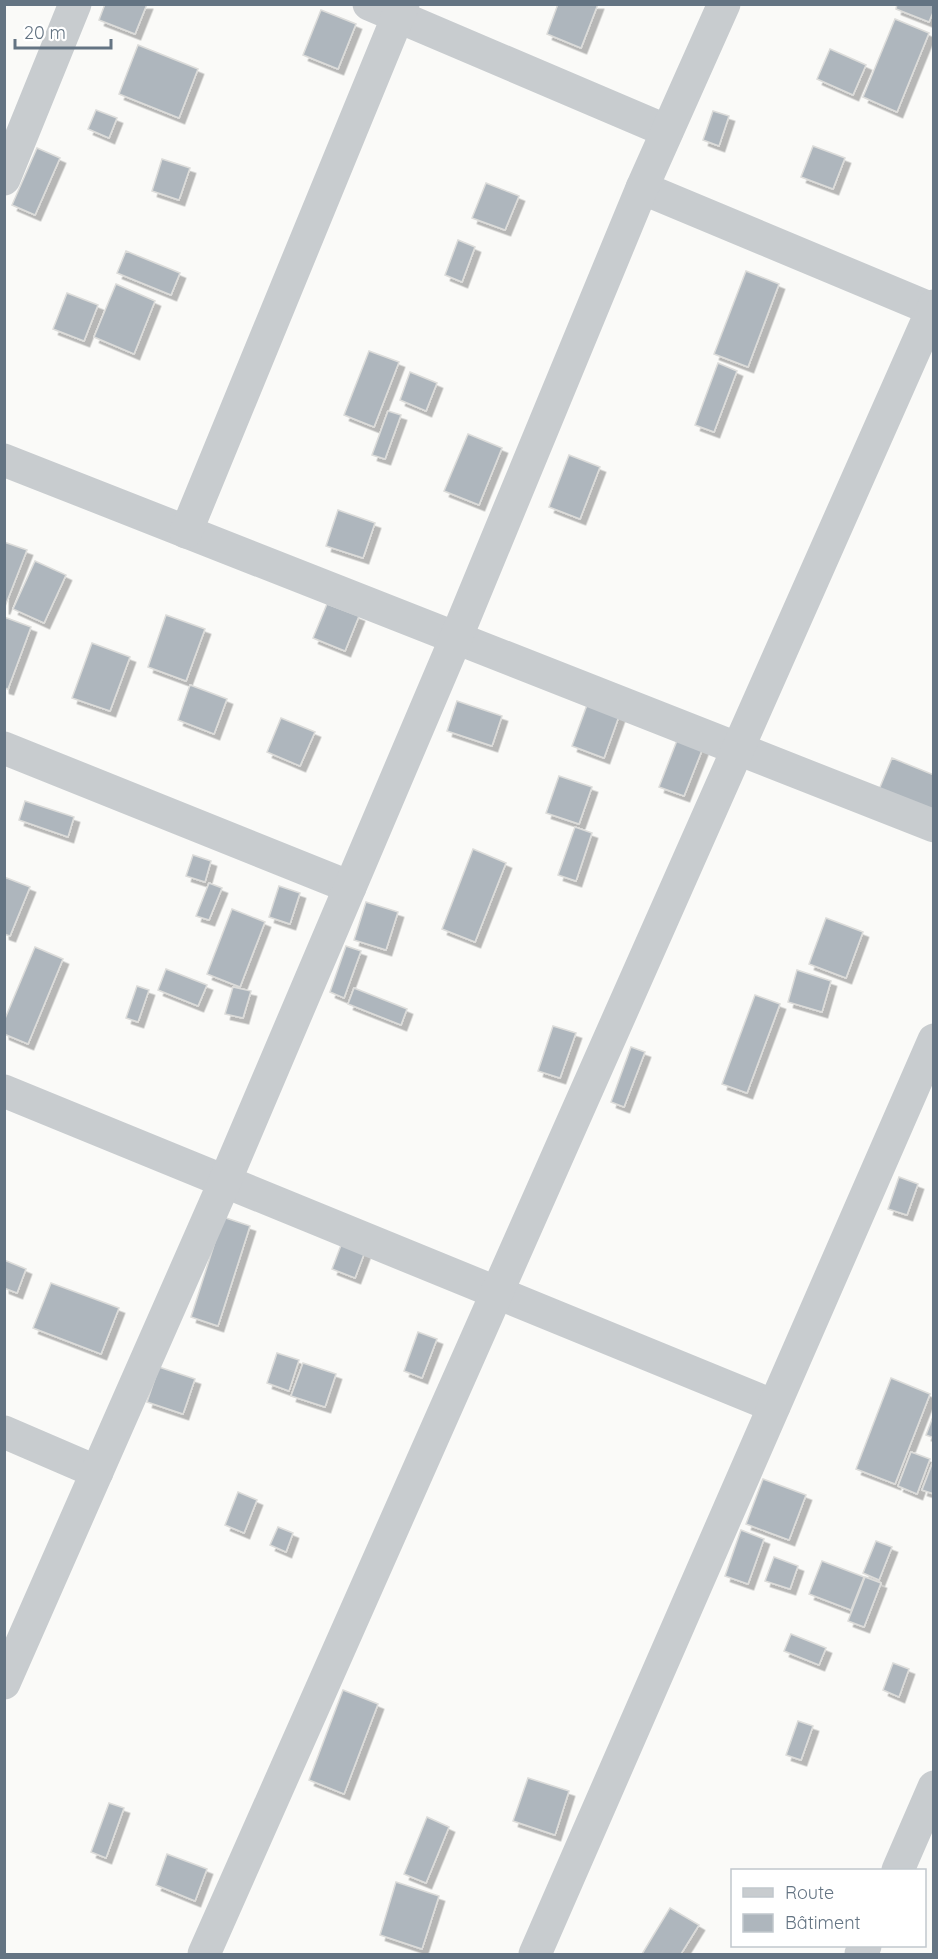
<svg xmlns="http://www.w3.org/2000/svg" width="938" height="1959" font-family="Quicksand,sans-serif">
<defs>
<filter id="shadow"><feDropShadow dx="5.5" dy="5.5" stdDeviation="0" flood-color="#0004"/></filter>
</defs>
<rect width="100%" height="100%" fill="#fafaf8"/>
<g fill="#aeb6bd" stroke="#dcdcda" stroke-width="1.5" filter="url(#shadow)">
<path d="M105,4h42l-12,30 -36,-14z"/>
<path d="M558,4h40l-17,44 -34,-14z"/>
<path d="M897,4h37v6l-5,12 -33,-13z"/>
<path d="M321,10l35,14 -18,45 -35,-14z"/>
<path d="M895,19l34,14 -32,79 -34,-15z"/>
<path d="M138,45l60,24 -19,49 -60,-24z"/>
<path d="M830,49l36,16 -13,30 -36,-16z"/>
<path d="M96,110l21,8 -8,20 -21,-9z"/>
<path d="M713,111l16,5 -10,30 -16,-6z"/>
<path d="M813,146l32,12 -12,31 -32,-12z"/>
<path d="M37,148l23,10 -25,57 -23,-10z"/>
<path d="M162,159l28,9 -11,32 -27,-9z"/>
<path d="M486,183l33,13 -14,34 -33,-12z"/>
<path d="M458,240l17,7 -13,35 -17,-7z"/>
<path d="M126,251l54,22 -9,22 -54,-22z"/>
<path d="M746,271l33,13 -31,83 -34,-13z"/>
<path d="M116,284l39,17 -21,53 -40,-17z"/>
<path d="M67,293l31,12 -14,36 -31,-12z"/>
<path d="M369,351l30,11 -25,65 -30,-12z"/>
<path d="M718,363l19,8 -23,61 -19,-7z"/>
<path d="M410,372l27,11 -11,28 -26,-11z"/>
<path d="M388,411l13,4 -16,44 -13,-4z"/>
<path d="M468,434l34,14 -23,57 -35,-14z"/>
<path d="M569,455l31,12 -20,52 -31,-12z"/>
<path d="M338,510l37,13 -12,35 -37,-12z"/>
<path d="M4,542l23,8 -23,59z"/>
<path d="M35,561l31,14 -22,48 -31,-14z"/>
<path d="M327,604l32,12 -14,35 -32,-13z"/>
<path d="M166,615l39,14 -19,52 -38,-14z"/>
<path d="M4,617l27,10 -23,62 -4,-1z"/>
<path d="M92,643l38,14 -20,54 -38,-13z"/>
<path d="M190,685l37,14 -13,35 -36,-14z"/>
<path d="M591,694l32,11 -19,53 -32,-12z"/>
<path d="M457,701l45,15 -10,30 -45,-15z"/>
<path d="M281,718l34,14 -15,34 -33,-14z"/>
<path d="M683,725l25,10 -24,61 -25,-9z"/>
<path d="M892,758l42,17v39l-56,-22z"/>
<path d="M559,776l33,11 -13,37 -33,-11z"/>
<path d="M25,801l49,16 -6,20 -49,-17z"/>
<path d="M575,827l17,6 -16,48 -18,-6z"/>
<path d="M473,849l33,14 -31,79 -33,-13z"/>
<path d="M193,855l18,6 -6,21 -19,-6z"/>
<path d="M4,877l26,10 -20,49 -6,-2z"/>
<path d="M209,883l13,5 -13,32 -13,-4z"/>
<path d="M279,886l21,7 -10,31 -21,-7z"/>
<path d="M366,902l32,10 -12,38 -32,-10z"/>
<path d="M232,909l33,13 -25,65 -33,-13z"/>
<path d="M826,918l37,14 -17,46 -37,-14z"/>
<path d="M346,946l15,5 -17,47 -14,-6z"/>
<path d="M35,947l28,12 -35,85 -24,-10v-13z"/>
<path d="M166,969l41,16 -9,21 -40,-16z"/>
<path d="M797,970l34,11 -9,31 -34,-10z"/>
<path d="M137,986l12,4 -11,32 -12,-4z"/>
<path d="M233,987l18,4 -8,27 -18,-4z"/>
<path d="M354,988l53,21 -6,16 -53,-21z"/>
<path d="M755,995l25,9 -33,89 -25,-9z"/>
<path d="M553,1026l23,7 -16,45 -22,-7z"/>
<path d="M631,1047l14,5 -21,55 -13,-5z"/>
<path d="M899,1177l19,7 -11,31 -19,-6z"/>
<path d="M223,1217l27,9 -32,100 -27,-9z"/>
<path d="M343,1240l23,9 -11,29 -23,-9z"/>
<path d="M4,1260l22,9 -9,24 -13,-5z"/>
<path d="M51,1283l68,25 -18,46 -68,-26z"/>
<path d="M418,1332l19,7 -15,39 -18,-7z"/>
<path d="M277,1353l22,7 -10,31 -22,-8z"/>
<path d="M303,1363l33,11 -11,33 -34,-11z"/>
<path d="M159,1367l36,12 -12,35 -36,-12z"/>
<path d="M891,1378l39,16 -35,90 -39,-15z"/>
<path d="M934,1414v24l-8,-3z"/>
<path d="M911,1452l19,7 -13,35 -19,-8z"/>
<path d="M932,1464l2,1v29l-12,-4z"/>
<path d="M763,1479l43,16 -17,45 -43,-16z"/>
<path d="M238,1492l19,8 -13,33 -19,-8z"/>
<path d="M278,1527l15,6 -7,19 -16,-7z"/>
<path d="M741,1530l23,9 -16,45 -23,-8z"/>
<path d="M876,1541l16,6 -13,33 -16,-7z"/>
<path d="M774,1557l24,9 -8,23 -25,-8z"/>
<path d="M822,1561l42,16 -13,33 -42,-16z"/>
<path d="M865,1577l16,6 -17,44 -16,-6z"/>
<path d="M791,1634l35,14 -7,17 -35,-14z"/>
<path d="M893,1663l16,6 -10,28 -16,-7z"/>
<path d="M343,1690l35,14 -34,90 -35,-14z"/>
<path d="M798,1721l15,5 -12,34 -15,-5z"/>
<path d="M528,1778l41,13 -14,44 -42,-14z"/>
<path d="M109,1803l15,5 -18,50 -15,-6z"/>
<path d="M427,1817l22,10 -23,56 -22,-9z"/>
<path d="M167,1854l40,15 -12,32 -39,-16z"/>
<path d="M396,1882l43,14 -17,53 -42,-14z"/>
<path d="M670,1908l29,17 -18,29h-39z"/>
</g>
<g fill="none" stroke-linecap="round" stroke-linejoin="round">
<g stroke="#c8cccf" stroke-width="33">
<path d="M369,4l298,127"/>
<path d="M4,179l71,-175"/>
<path d="M642,188l292,122"/>
<path d="M4,460l930,366"/>
<path d="M186,532l217,-528"/>
<path d="M4,748l346,139"/>
<path d="M4,1091l770,315"/>
<path d="M4,1432l93,40"/>
<path d="M4,1683l221,-502 231,-543 186,-450 82,-184"/>
<path d="M898,1870l36,-83"/>
<path d="M204,1954l730,-1648"/>
<path d="M535,1954l399,-914"/>
<path d="M861,1954l4,-8"/>
</g>
</g>
<rect width="938" height="1959" fill="none" stroke="#647483" stroke-width="12"/>
<rect x="731" y="1869" width="195" height="78" fill="#ffffff" stroke="#c1c7cd" stroke-width="1.5"/>
<rect x="743" y="1888" width="30" height="9" fill="#c8cccf" stroke="#c1c7cd" stroke-width="1.5"/>
<text x="785" y="1899" font-size="18" fill="#647483">Route</text>
<rect x="743" y="1914" width="30" height="18" fill="#aeb6bd" stroke="#c1c7cd" stroke-width="1.5"/>
<text x="785" y="1929" font-size="18" fill="#647483">Bâtiment</text>
<path d="M15 39v9h96v-9" fill="none" stroke="#647483" stroke-width="3"/>
<text x="24" y="39" font-size="18" fill="#647483" stroke="#ffffff" stroke-width="4.5" paint-order="stroke">20 m</text>
</svg>
